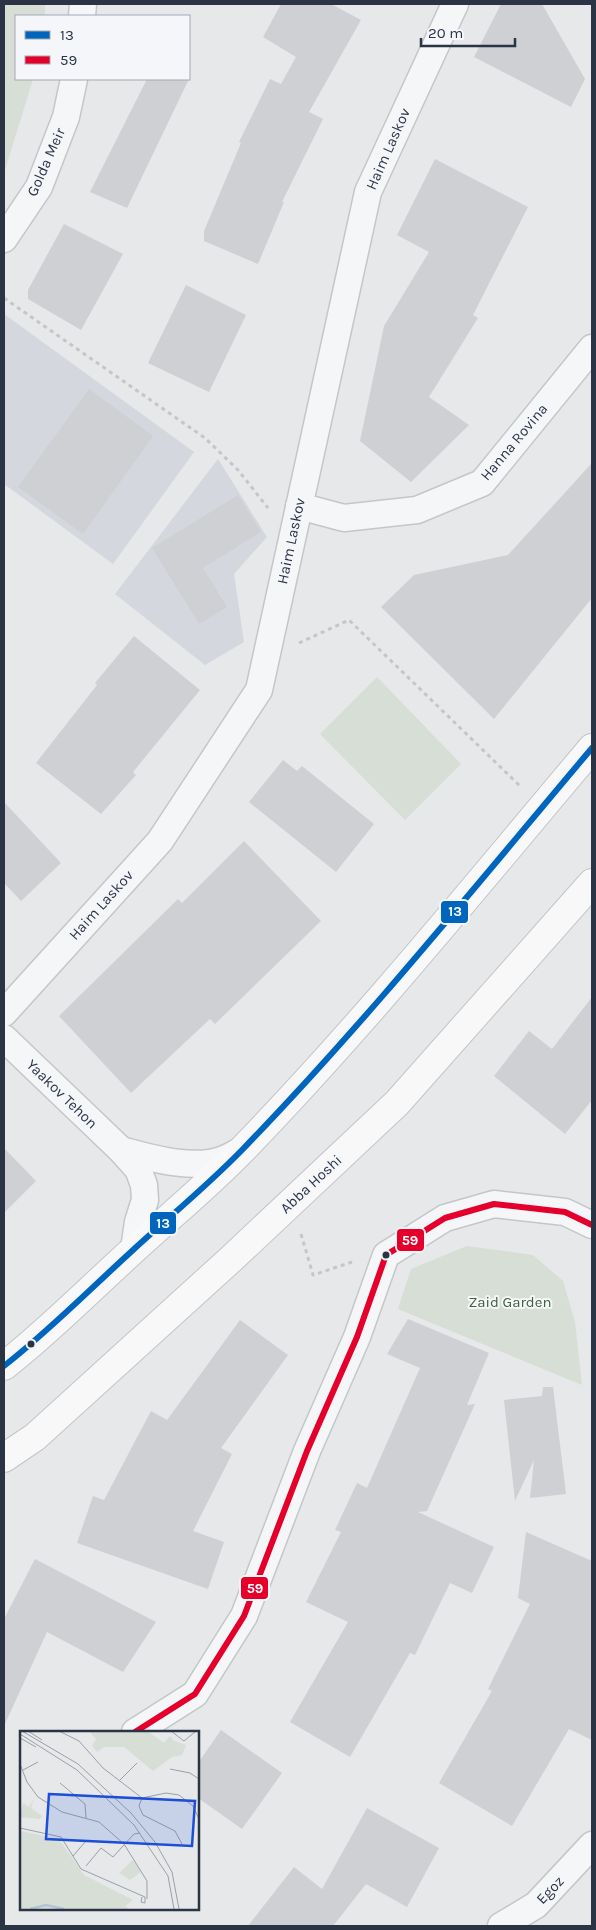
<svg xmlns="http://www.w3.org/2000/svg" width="596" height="1930" font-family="Karla,sans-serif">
<rect width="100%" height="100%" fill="#e6e8ea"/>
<g fill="#d4d7dd">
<path d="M4,314l190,138 -81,112 -109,-80z"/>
<path d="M218,459l49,78 -33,37 10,68 -39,23 -90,-71z"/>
</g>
<g fill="#d6ded6">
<path d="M4,4h41v12h-29v63h17l-27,88 -2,3z"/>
<path d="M377,677l84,87 -56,56 -85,-86z"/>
<path d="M467,1246l66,9 30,26 12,41 7,63 -184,-76 13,-40z"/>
</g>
<g fill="#ced0d3">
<path d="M281,4h50l30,16 -52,92 14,7 -41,83h2l-26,62 -54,-23v-10l37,-88 -2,-1 31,-63 11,5 15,-27 -33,-20z"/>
<path d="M501,4h41l43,75 -14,28 -97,-50z"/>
<path d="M147,79h42l-62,129 -37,-16z"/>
<path d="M435,159l93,48 -55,108 5,3 -49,79 40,28 -58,57 -51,-41 24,-115 45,-74 -32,-17z"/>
<path d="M64,224l59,30 -42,76 -53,-31v-9z"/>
<path d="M186,285l60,30 -37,77 -61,-29z"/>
<path d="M89,389l64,47 -70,98 -65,-47z"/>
<path d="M592,463v135l-98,121 -113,-112 33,-32 94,-20z"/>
<path d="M238,495l23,37 -58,36 24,39 -28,17 -47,-76z"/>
<path d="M134,636l66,54 -67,82 3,3 -35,39 -65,-51 61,-78 -2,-2z"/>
<path d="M283,760l14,11 5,-5 72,58 -38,48 -87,-70z"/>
<path d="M4,802l57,61 -40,38 -17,-18z"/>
<path d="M244,841l77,80 -106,103 -5,-5 -79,74 -72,-77 119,-117 4,4z"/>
<path d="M592,997v103l-27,34 -71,-58 35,-45 23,18z"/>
<path d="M4,1148l32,33 -32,32z"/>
<path d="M408,1319l81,34 -22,52 8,-1 -48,107 -9,1 76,35 -22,46 -22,-10 -35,72 -5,-2 -60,104 -60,-35 58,-100 -42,-20 35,-70 -6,-2 22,-47 10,5 53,-120 -33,-14z"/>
<path d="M240,1320l48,35 -67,93 11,6 -39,77 31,11 -16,47 -131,-46 16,-47 11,4 47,-89 16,9z"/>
<path d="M543,1387h10l13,107 -36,4 4,-38 -19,41 -11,-101 38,-4z"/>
<path d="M526,1532l66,29v179l-23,-11 -57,97 -73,-43 53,-92 -4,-2 42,-85 -12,-6z"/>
<path d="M35,1559l121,63 -33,50 -76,-40 -43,94v-107z"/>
<path d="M221,1730l61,43 -40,56 -44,-31v-35z"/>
<path d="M367,1808l72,40 -32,59 -41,-23 -33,42h-85l46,-59 28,22z"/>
</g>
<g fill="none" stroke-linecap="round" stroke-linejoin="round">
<g stroke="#c4c6c8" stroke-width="29">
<g id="minor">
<path d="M82,16l1,-12"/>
<path d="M4,239l35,-52 27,-70 8,-38"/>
<path d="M299,506l45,12 73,-8 65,-27 110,-135"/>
<path d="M4,1013l156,-172 99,-151 109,-498 87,-188"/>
<path d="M4,1038l117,112 17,19 6,16 1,15 -7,22 -4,27"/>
<path d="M121,1150c31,8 72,21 103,9 6,-2 12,-6 18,-9"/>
<path d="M135,1732l60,-38 49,-78 63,-165 50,-114 29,-82 59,-37 49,-14 71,8 27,13"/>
<path d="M501,1926l35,-21 56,-60"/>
</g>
</g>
<g stroke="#c2c5c8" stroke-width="30">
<g id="primary">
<path d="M4,1366c45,-35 85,-76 128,-115 37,-34 75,-65 110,-101 124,-128 236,-267 350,-402"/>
<path d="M4,1458l31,-21 195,-177 167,-157 195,-220"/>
</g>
</g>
<g stroke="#c5c6ca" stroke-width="3" stroke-dasharray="4 4" stroke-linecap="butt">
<path d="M4,298l201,140 33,32 30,38"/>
<path d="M299,643l50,-23 171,166"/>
<path d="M301,1234l12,41 39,-13"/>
</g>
<use href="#minor" stroke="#f5f6f7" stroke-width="26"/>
<use href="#primary" stroke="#f8f8f8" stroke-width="28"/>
<g stroke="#f4f6f9" stroke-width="10">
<path id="bus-1" d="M4,1366c45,-35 85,-76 128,-115 37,-34 75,-65 110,-101 124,-128 236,-267 350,-402"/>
</g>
<g stroke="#f4f6f9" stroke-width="10">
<path id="bus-2" d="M135,1732l60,-38 49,-78 63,-165 50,-114 29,-82 59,-37 49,-14 71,8 27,13"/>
</g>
<use href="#bus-1" stroke="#0065bd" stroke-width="6"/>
<use href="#bus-2" stroke="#e4002b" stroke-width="6"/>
</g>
<g fill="#2b3445" stroke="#f4f6f9" stroke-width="2">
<circle cx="386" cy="1255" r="4.5"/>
<circle cx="31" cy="1344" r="4.5"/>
</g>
<g text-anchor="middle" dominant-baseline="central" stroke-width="4" stroke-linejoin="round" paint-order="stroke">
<g font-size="15" fill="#2b3445" stroke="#f4f6f9">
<text transform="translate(388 149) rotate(-66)">Haim Laskov</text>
<text transform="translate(46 162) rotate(-66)">Golda Meir</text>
<text transform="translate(514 442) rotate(-50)">Hanna Rovina</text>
<text transform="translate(291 541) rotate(-78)">Haim Laskov</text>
<text transform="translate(101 905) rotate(-48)">Haim Laskov</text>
<text transform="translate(62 1094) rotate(44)">Yaakov Tehon</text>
<text transform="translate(311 1184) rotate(-43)">Abba Hoshi</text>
<text transform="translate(550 1890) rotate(-46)">Egoz</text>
</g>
<g font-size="15" fill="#3f6138" stroke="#f4f6f9">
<text x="510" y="1302">Zaid Garden</text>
</g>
</g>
<g transform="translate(20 1731)">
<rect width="179" height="179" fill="#e6e8ea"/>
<path d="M69,0h58l17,12 6,-7 4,5 12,4 -4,10 -10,2 -19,14 -29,-24h-20l-7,5 -5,-6 4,-7zM14,68l-3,9 11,8 -2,3 -20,-2 3,-14 6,4zM0,100l39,8 25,36 49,25 -8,6 4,3h-109zM113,129l8,12 -11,8 -11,-7z" fill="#d6ded6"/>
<path fill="none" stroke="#b4c4d5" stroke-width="2.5" d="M10,178l16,-4 18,4"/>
<path fill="none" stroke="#9ba0a8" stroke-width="1" d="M2,0l56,33 53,49 24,29 17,30 7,37M8,0l14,9M39,0l20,10 24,27 39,30M151,0l13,10 12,-10M0,3l57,36 57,55 34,51 6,33M0,7l16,9M0,33l7,18 11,15 24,15 37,10 25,22 23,37v18M150,38l20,4 9,6M3,39l15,-8M99,50l18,-18M40,52l25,21 1,14M122,67l24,-5 13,2 14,11 6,13M122,67l-3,8 4,9 32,16 7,13M0,97l41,9 20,32 64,28v6l-4,-1 1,-5M53,125l12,-14M66,135l15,-18 12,9 21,-23 6,-1"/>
<path fill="#1d4ed8" fill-opacity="0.15" stroke="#1d4ed8" stroke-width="2.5" d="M29,63l146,7 -3,45 -146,-7z"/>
<rect width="179" height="179" fill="none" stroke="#2b3445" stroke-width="2.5"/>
</g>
<g stroke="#f4f6f9" stroke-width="2">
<rect x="440" y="900" width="29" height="24" rx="5" fill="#0065bd"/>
<rect x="149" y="1211" width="28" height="24" rx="5" fill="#0065bd"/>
<rect x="396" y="1228" width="29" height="24" rx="5" fill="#e4002b"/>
<rect x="240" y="1576" width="29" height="24" rx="5" fill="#e4002b"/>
</g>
<g font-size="14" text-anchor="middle" font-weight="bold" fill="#fff">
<text x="455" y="916">13</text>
<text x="163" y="1228">13</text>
<text x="410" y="1245">59</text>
<text x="255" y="1593">59</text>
</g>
<rect width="596" height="1930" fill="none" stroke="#2b3445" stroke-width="10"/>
<rect x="15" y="15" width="175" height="65" fill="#f4f6f9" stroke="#a4a8b1"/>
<rect x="25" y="31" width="25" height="8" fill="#0065bd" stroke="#a4a8b1"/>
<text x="60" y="40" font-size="15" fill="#2b3445">13</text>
<rect x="25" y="56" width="25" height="8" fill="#e4002b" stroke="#a4a8b1"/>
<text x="60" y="65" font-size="15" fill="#2b3445">59</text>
<path d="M421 38v8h94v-8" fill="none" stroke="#2b3445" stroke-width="2.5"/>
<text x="428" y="38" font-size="15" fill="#2b3445" stroke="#f4f6f9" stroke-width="4" paint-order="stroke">20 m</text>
</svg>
